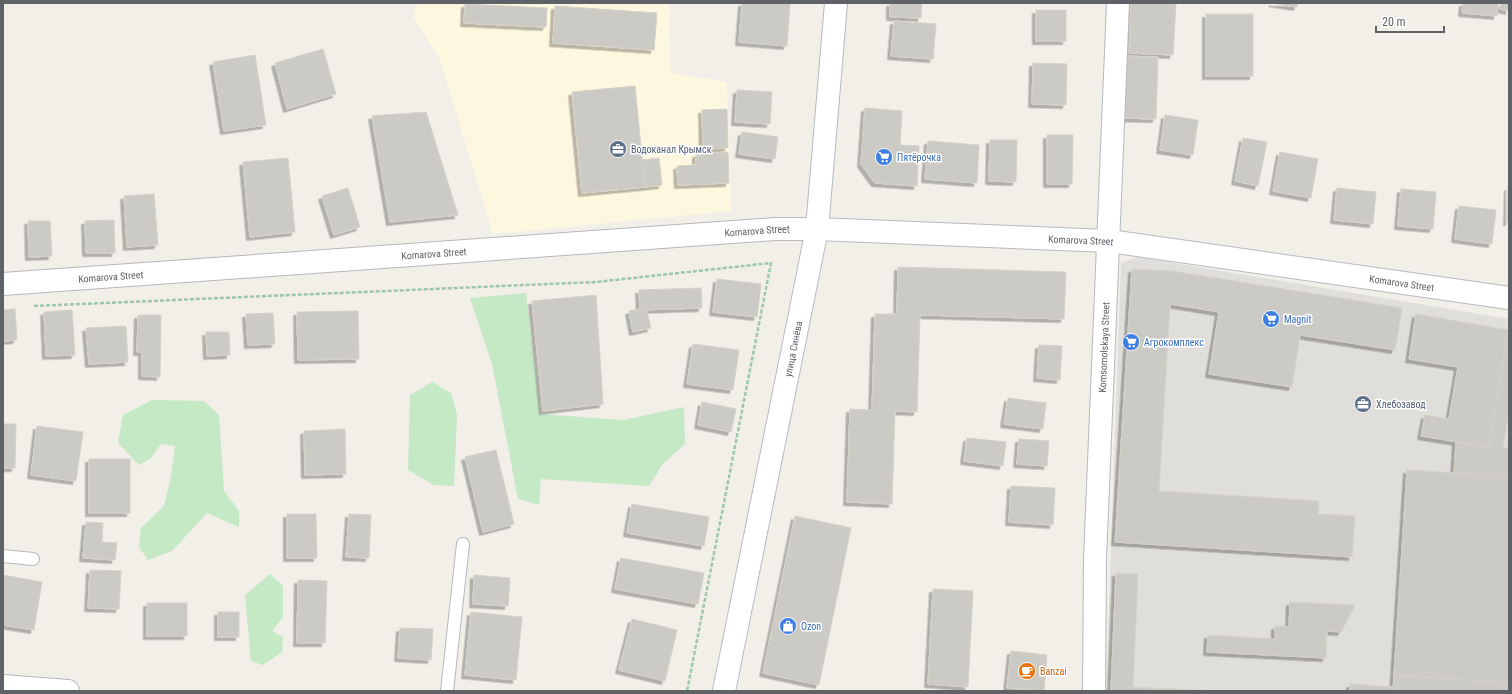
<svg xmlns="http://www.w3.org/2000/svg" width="1512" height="694" font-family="'Roboto Condensed',sans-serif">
<defs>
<filter id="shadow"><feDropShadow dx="-3.5" dy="3.5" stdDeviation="0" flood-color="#0004"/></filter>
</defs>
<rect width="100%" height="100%" fill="#f1efe8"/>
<path fill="#fef7e0" d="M418,3l251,1 2,69 56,9 4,129 -238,23 -53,-174 -27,-44z"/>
<path fill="#e0deda" d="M1138,257l371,62v372h-403l15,-428z"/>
<g fill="#c5e8c5">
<path d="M526,293l14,121 83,6 61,-13 1,37 -23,21 -13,21 -108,-7 -2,26 -21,-6 -26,-135 -22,-66z"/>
<path d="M432,382l19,11 6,22 -3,71 -20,-1 -26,-15 2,-75z"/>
<path d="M152,400l52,1 15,14 5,76 15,20v16l-32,-14 -35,38 -24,9 -9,-13 2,-19 23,-22 7,-29 4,-31 -14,-2 -10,14 -12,7 -21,-22 5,-28z"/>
<path d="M270,574l13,12v31l-11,14 11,6 -1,15 -19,13 -12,-4 -6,-66z"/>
</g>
<g fill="#cccac5" stroke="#d6d1c6" filter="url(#shadow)">
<path d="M742,3h48l-3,43 -48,-4z"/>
<path d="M890,3h32l-1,15 -31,-1z"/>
<path d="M1131,3h45l-3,52 -44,-2z"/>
<path d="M1272,3h26l-1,4z"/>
<path d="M1463,3h35l-1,13 -35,-3z"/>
<path d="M1501,3h8v8l-9,-2z"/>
<path d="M465,4l82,4 -1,19 -82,-4z"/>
<path d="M555,6l102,7 -3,37 -101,-7z"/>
<rect x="1036" y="10" width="30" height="31"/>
<rect x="1206" y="14" width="47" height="62"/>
<path d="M894,21l42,3 -3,35 -42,-3z"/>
<path d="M323,49l13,45 -49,15 -12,-46z"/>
<path d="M255,55l11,70 -42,6 -11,-69z"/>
<path d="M1121,56l37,1 -2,62 -37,-1z"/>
<path d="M1033,63l34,1 -1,41 -34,-1z"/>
<path d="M635,86l10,101 -63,6 -10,-101z"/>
<path d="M737,90l35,2 -2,32 -35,-2z"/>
<path d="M865,108l37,3 -2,34 19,1 -2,40 -42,-3 -14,-19z"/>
<path d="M727,109l1,39 -25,1 -1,-39z"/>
<path d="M426,112l32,103 -68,7 -18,-106z"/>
<path d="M1165,115l33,5 -5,35 -33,-5z"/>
<path d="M742,132l36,5 -3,22 -36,-5z"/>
<path d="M1047,135h26l-1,49h-25z"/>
<path d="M1243,138l24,4 -9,44 -23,-5z"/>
<path d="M990,140h27l-1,42 -27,-1z"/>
<path d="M928,141l51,4 -2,38 -52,-4z"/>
<path d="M728,152l1,31 -51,2 -1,-19 19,-1v-11z"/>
<path d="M1280,152l38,7 -7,39 -38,-7z"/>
<path d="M288,158l7,74 -45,5 -7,-75z"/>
<path d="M659,158l3,27 -17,2 -3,-27z"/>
<path d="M1508,187h1v35h-2z"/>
<path d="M348,188l12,39 -26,8 -12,-39z"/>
<path d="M1337,188l39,4 -3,32 -39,-4z"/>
<path d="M1401,189l35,3 -3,37 -35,-3z"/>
<path d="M154,194l4,51 -31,2 -3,-51z"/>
<path d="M1459,206l37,4 -4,34 -37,-5z"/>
<path d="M114,220l1,33h-29l-1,-32z"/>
<path d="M28,221h22l2,35 -23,1z"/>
<path d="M898,267l168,5 -2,47 -144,-4 -3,97 -22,-1 -3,93 -45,-2 3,-93 22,1 3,-96h22z"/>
<path d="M1132,269l40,2 230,37 -7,42 -95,-15 -8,52 -83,-13 10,-62 -49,-8 -11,187 160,10 -1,13 37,2 -3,41 -237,-15z"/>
<path d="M717,279l44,5 -4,33 -44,-5z"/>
<path d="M701,288l1,20 -62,2 -1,-20z"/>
<path d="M596,295l7,109 -60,7 -11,-110z"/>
<path d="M646,308l5,20 -18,4 -4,-21z"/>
<path d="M15,309l2,31 -14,1v-31z"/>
<path d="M72,310l3,45 -29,1 -2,-44z"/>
<path d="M358,311l1,48 -61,1 -1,-48z"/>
<path d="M273,313l2,31 -27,1 -2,-31z"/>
<path d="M1416,314l92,16 -19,117 -68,-11 4,-21 24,4 9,-52 -49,-8z"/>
<path d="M138,315h23l-1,62 -18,-1v-24h-5z"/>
<path d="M126,326l2,36 -39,2 -3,-36z"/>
<path d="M1508,330l1,79 -6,39h6v28l-55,-3 2,-31 33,5z"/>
<path d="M206,332h23l1,23 -23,1z"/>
<path d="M693,344l46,6 -6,40 -46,-6z"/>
<path d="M1039,345l23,1 -2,34 -23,-2z"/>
<path d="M1008,398l38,5 -3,26 -39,-5z"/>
<path d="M702,402l34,7 -5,23 -33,-7z"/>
<path d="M3,424h13l-1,44h-12z"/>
<path d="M37,426l46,6 -7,49 -45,-6z"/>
<path d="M345,429l1,45 -41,1 -1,-44z"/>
<path d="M967,438l39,4 -3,24 -39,-5z"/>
<path d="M1019,439l30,2 -2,25 -30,-2z"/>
<path d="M496,450l18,74 -31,8 -18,-75z"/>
<rect x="89" y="459" width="41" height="54"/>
<path d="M1407,470l102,6v207l-115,-8z"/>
<path d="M1011,486l44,2 -2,37 -44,-3z"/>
<path d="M632,504l77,13 -5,29 -77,-13z"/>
<path d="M287,514h29l1,44h-30z"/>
<path d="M349,514l22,1 -2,43 -23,-1z"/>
<path d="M795,516l56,12 -32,157 -56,-12z"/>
<path d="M86,522l17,1 -1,19 15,1 -2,17 -32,-2z"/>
<path d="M621,558l83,15 -6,31 -83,-15z"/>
<path d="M90,570l31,1 -2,38 -31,-1z"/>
<path d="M1116,573l22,1 -5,113 82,4h-104z"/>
<path d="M3,575l39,7 -8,48 -31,-5z"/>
<path d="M474,575l36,3 -2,28 -35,-2z"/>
<path d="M298,580l29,1 -2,62h-28z"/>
<path d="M933,589l40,2 -5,96 -40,-3z"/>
<path d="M1290,602l65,3 -14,27 -14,-1 -1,27 -119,-6 1,-17 67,4v-13l14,1z"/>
<rect x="147" y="603" width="40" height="33"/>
<rect x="218" y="612" width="21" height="25"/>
<path d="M471,612l51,5 -6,63 -51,-5z"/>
<path d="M632,619l45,11 -12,51 -46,-11z"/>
<path d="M400,628l33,1 -2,31 -33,-2z"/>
<path d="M1011,651l36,4 -3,36 -37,-3z"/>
<path d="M1394,675l115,8v8h-116z"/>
<path d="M1350,684l43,3v4h-43z"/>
</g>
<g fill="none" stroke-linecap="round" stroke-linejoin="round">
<g stroke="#b5b8bc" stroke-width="14">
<g id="service">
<path d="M3,556l30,3"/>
<path d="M447,691l16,-147"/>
</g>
</g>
<g stroke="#b5b8bc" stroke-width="24">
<g id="minor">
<path id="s1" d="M3,284l772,-55h42"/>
<path d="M3,686l65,5"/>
<path id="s2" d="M1094,691l1,-132 23,-556"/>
</g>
</g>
<g stroke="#b6babf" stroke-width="24">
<g id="secondary">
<path id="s3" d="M817,229l292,12 400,57"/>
<path id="s4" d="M724,691l93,-462 19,-226"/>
</g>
</g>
<path stroke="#9cc7a9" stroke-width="2.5" stroke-dasharray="4 2" stroke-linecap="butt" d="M34,306l562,-24 175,-19 -84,428"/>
<use href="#service" stroke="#fff" stroke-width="12"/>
<use href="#minor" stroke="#fff" stroke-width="22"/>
<use href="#secondary" stroke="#fff" stroke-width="22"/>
</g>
<defs>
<g id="office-disc" transform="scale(0.9)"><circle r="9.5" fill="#5c6f8a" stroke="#fff"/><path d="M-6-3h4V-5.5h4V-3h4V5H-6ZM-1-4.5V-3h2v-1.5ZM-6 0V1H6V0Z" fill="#fff"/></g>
<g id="supermarket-disc" transform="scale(0.9)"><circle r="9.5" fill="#3f7fe0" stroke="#fff"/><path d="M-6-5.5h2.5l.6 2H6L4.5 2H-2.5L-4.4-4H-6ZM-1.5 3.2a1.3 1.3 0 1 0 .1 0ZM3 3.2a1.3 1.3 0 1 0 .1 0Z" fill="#fff"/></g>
<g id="shop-disc" transform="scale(0.9)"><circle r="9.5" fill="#3f7fe0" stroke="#fff"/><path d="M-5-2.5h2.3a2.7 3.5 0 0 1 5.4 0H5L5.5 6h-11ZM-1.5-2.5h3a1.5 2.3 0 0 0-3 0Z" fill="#fff"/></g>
<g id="cafe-disc" transform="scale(0.9)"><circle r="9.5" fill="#e8710a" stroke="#fff"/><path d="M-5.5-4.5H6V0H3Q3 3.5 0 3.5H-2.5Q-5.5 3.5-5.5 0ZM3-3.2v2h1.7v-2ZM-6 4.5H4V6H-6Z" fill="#fff"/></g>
</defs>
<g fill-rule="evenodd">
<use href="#office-disc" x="618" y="149"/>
<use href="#supermarket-disc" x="884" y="157"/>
<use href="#supermarket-disc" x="1271" y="319"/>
<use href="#supermarket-disc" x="1131" y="342"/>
<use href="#office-disc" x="1363" y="404"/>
<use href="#shop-disc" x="788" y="626"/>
<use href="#cafe-disc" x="1027" y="671"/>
</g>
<g text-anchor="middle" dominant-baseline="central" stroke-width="3" stroke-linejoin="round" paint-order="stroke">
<g font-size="10" fill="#4e5e75" stroke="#fff" text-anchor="start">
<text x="631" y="149">Водоканал Крымск</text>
<text x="1376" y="404">Хлебозавод</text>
</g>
<g font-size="10" fill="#366cbe" stroke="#fff" text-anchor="start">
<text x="897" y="157">Пятёрочка</text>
<text x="1284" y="319">Magnit</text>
<text x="1144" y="342">Агрокомплекс</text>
<text x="801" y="626">Ozon</text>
</g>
<g font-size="10" fill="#5f6368" stroke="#fff">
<text stroke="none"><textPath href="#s1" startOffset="756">Komarova Street</textPath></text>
<text stroke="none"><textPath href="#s3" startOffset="264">Komarova Street</textPath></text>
<text stroke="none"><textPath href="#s1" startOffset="432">Komarova Street</textPath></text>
<text stroke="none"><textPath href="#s1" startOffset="108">Komarova Street</textPath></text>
<text stroke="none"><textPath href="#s3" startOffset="588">Komarova Street</textPath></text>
<text stroke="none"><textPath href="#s2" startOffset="344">Komsomolskaya Street</textPath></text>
<text stroke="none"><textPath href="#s4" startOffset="349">улица Синёва</textPath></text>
</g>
<g font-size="10" fill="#c56008" stroke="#fff" text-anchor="start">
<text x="1040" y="671">Banzai</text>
</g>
</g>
<rect width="1512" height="694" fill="none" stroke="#5f6368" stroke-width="8"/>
<path d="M1376 26v6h68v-6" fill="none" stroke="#5f6368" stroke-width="2"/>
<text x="1382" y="26" font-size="12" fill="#5f6368" stroke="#ffffff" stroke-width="3" paint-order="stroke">20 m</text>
</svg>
